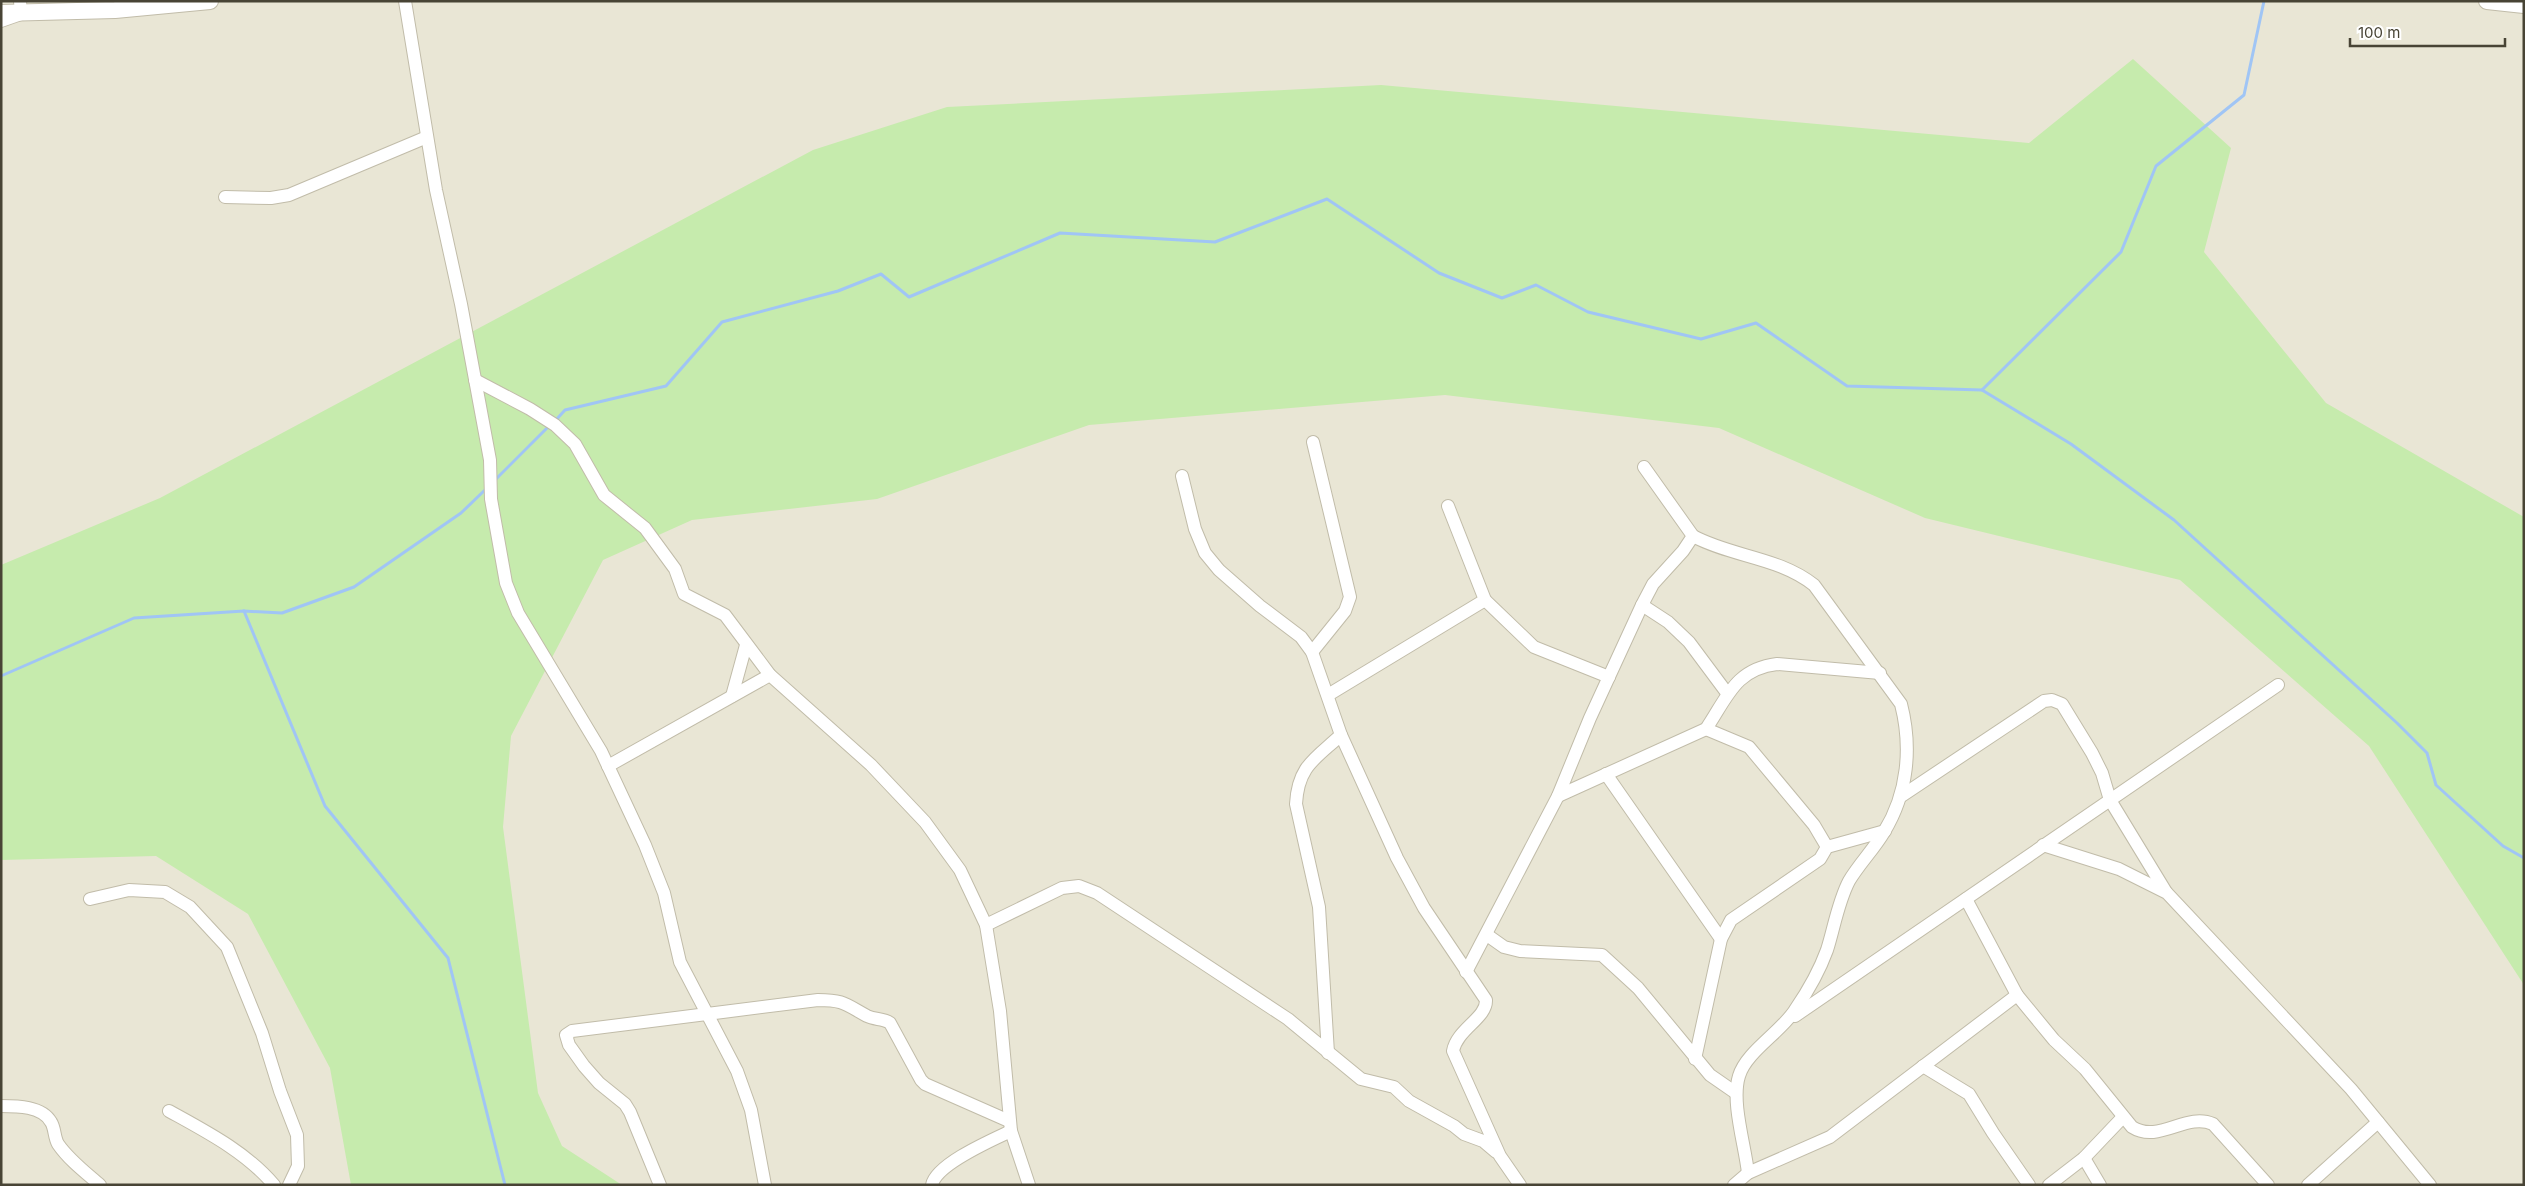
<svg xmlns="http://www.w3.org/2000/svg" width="2525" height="1186" font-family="Inter,sans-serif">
<rect width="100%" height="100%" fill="#f4f3e7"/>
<rect fill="#e9e6d5" x="1" y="1" width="2523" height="1184"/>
<path fill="#c6ebad" d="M2133,59l98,89 -27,104 122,151 198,114v468l-155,-239 -189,-166 -255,-62 -206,-90 -274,-33 -356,30 -212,74 -185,21 -89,40 -92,176 -8,91 35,266 24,53 60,39h-271l-21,-117 -82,-154 -92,-58 -155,4v-295l159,-67 653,-348 134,-43 434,-22 648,58z"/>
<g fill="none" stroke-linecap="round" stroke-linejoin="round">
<g stroke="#a0c5f5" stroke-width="3">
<path d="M1982,390l139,-138 35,-86 88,-71 20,-94"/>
<path d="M555,421l10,-11 101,-24 56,-64 116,-31 43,-17 28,23 151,-64 155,9 112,-43 112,74 63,25 34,-13 52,27 113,27 55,-16 91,63 135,4 89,54 103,76 223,203 30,30 9,32 67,61 21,12"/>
<path d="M494,481l56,-56"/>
<path d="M244,611l81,195 123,152 57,227"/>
<path d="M1,676l133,-58 110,-7 38,2 72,-26 107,-74 25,-24"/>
</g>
<g stroke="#c1bca9" stroke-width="14">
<g id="minor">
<path d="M405,1l31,189 25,114 29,156 1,39 15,84 12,30 83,138 44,94 19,48 16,69 57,109 14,39 14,75"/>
<path d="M1,21l20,-7 -1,-13"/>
<path d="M225,197l46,1 18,-3 138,-58"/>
<path d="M475,380l55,29 25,16 20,19 29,51 41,33 30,41 9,25 41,21 45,60 101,90 54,57 35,48 26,55 14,86 11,120 18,54"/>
<path d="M1182,476l13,53 10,24 14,17 41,36 41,31 11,15 29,83 56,123 27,50 62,92c1,18 -29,29 -33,51l47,105 20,29"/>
<path d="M1693,536c39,21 86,21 121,49l87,119c11,43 7,89 -17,128 -10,17 -25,32 -35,49 -11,21 -15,47 -22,69 -8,22 -19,41 -32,60 -14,22 -49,42 -56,66 -8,26 6,69 9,97"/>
<path d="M1485,600l49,47 75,30"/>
<path d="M1642,605l26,17 21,20 38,51"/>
<path d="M1312,652l33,-41 5,-14 -37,-155"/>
<path d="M1328,695l157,-95 -37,-94"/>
<path d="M732,696l14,-51"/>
<path d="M1706,729l43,18 65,78 13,22"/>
<path d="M608,766l162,-91"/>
<path d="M1606,774l115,165"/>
<path d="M1558,796l148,-67c21,-31 29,-60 71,-65l103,9"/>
<path d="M1900,797l144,-96 8,-1 10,4 30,49 10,20 8,27 56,92"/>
<path d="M2043,845l76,24 48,24 184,196 79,96"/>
<path d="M90,899l39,-9 36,2 25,15 37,40 35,86 18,58 17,44 1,31 -9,19"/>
<path d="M1966,899l51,96 37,45 31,29 47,58c27,17 54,-15 81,-3l55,61"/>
<path d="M986,925l76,-37 17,-2 18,7 191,126 73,60 33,8 15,14 45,25 10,8 19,7 13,11"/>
<path d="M1487,935l17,12 16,4 82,4 36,33 72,87 26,18"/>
<path d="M1466,972l92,-176 32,-78 52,-113 11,-21 30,-33 10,-15 -49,-69"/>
<path d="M1795,1016l483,-331"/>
<path d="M1328,1053l-9,-146 -23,-103c2,-38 19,-45 45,-69"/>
<path d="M1695,1059l26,-120 10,-19 89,-61 7,-12 58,-16"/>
<path d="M1923,1066l46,28 24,39 36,52"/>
<path d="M1,1106c16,0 41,0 50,16 4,6 3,15 7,22 11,16 27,28 42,41"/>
<path d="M169,1111c38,21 77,41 105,74"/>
<path d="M2084,1158l16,27"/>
<path d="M660,1185l-30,-73 -5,-8 -26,-21 -15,-17 -15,-21 -3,-10 6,-4 246,-31c26,0 27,4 49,16 8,4 16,2 23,7l31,57 4,4 84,37"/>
<path d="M932,1185c4,-21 60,-45 79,-54"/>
<path d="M1734,1185l14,-12 82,-36 187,-142"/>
<path d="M2049,1185l35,-27 39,-41"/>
<path d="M2308,1185l70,-63"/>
</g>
</g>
<g stroke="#c1bca9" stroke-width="18">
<g id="tertiary">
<path d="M2487,1l37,4"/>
<path d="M1,13l114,-3 95,-9"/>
</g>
</g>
<use href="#minor" stroke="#fff" stroke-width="12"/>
<use href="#tertiary" stroke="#fff" stroke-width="16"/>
</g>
<rect width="2525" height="1186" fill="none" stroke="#484435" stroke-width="5"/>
<path d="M2350 38v8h155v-8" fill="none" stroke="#484435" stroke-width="2.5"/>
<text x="2358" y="38" font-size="15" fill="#484435" stroke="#ffffff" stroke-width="4" paint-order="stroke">100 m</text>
</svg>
